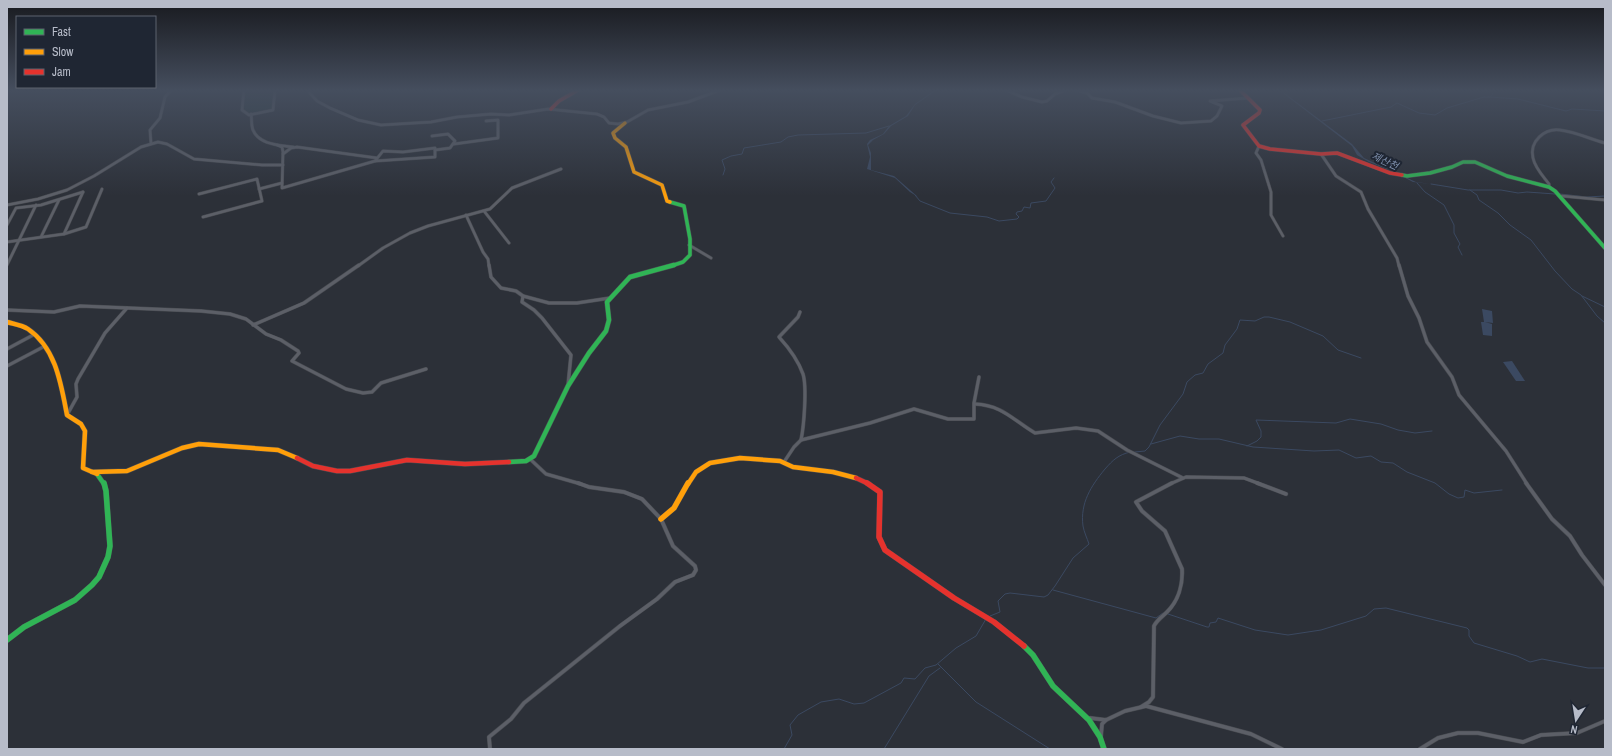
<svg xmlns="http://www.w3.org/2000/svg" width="1612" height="756" font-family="'Archivo Narrow','Noto Sans KR',sans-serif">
<rect width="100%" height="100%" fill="#2c3038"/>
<path fill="#293a3e" d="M246,90h27l-1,19 -20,4 -5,-1 -3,-4z"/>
<g fill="#3b4961">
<path d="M935,90h2l-22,15 -7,11 -17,10 -7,8 -11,6 -5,5 3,8v17l23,6 24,21 -8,-5 -15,-14 -28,-9 3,-12 -3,-13 3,-4 13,-6 6,-8 17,-10 9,-12z"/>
<path d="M1279,90l8,5 65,49 12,14 52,24 15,2 -18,-2 -21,-11 -23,-9 -12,-7 -5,-9z"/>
<path d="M1482,309l10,2 1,12 -8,-1 7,2v12l-9,-1 -2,-13h3z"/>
<path d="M1512,361l13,20h-9l-13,-19z"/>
</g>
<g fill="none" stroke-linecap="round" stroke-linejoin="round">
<g stroke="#3b4961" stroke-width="1">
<path d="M1491,96l5,-6"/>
<path d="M1322,121l69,-14 6,-4 22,10 16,2 12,-7 37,-11h6l28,2 48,12 6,-2 33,2"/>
<path d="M723,175l2,-6 -3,-9 9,-4 11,-2 2,-6 37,-6 7,-5 10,-2 68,-2 23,-7"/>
<path d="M1417,183l8,9 19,13 10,20v8l6,11 -2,3 4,8"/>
<path d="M1431,184l37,6h33l17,3 9,-1 28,2"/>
<path d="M1470,190l7,5 2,5 19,13 12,12 21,15 24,31 17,18 9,6 16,21 8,7"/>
<path d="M1560,194l27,3 18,-1"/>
<path d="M915,195l5,6 30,12 37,4 12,4 18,-2 2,-2 -3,-3 1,-2 5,-1 2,-4 6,1 1,-5 15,-2 9,-13 -4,-6 3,-4"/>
<path d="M1582,296l23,11"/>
<path d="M1151,444l29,-8 19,3h20l34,8 61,4 25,-1 17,8 15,-2 10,6 12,1 14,9 28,11 14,11 9,4 6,-1 1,-7 9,3 28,-3"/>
<path d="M1247,446l10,-5 4,-4v-6l-5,-11 80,3 14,-4 31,5 17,6 17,3 17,-2"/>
<path d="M1135,452l10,-1 4,-4 11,-22 23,-31 4,-12 8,-7 8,-2 5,-9 15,-11 2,-8 12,-16 3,-9 15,1 9,-4h5l21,5 33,14 15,14 23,8"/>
<path d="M1053,590l103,28 7,-5"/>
<path d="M1168,614l39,13h2l1,-4 6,-1 2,-4 37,12 33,5 33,-5 45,-14 8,-7 12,-1 81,20 2,2v6l5,7 43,13 13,6 12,-3 46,9h17"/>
<path d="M990,616l10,-4 -2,-11 7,-7 5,-1 34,4 4,-2 7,-9 18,-28 16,-14c-2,-6 -5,-12 -6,-18 -3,-23 8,-40 22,-57 8,-9 13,-14 25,-17"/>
<path d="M938,664l38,38 74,47"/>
<path d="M784,749l8,-14 -2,-10 8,-10 23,-13 18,-3 15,5 10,-1 37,-20 3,-5 11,1 10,-11 11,-3 20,-17 20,-12 10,-17"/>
<path d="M884,749l45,-73 11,-8"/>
</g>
<g stroke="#484b51" stroke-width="3.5">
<g id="street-far2">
<path d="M244,90l-2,20 7,5 24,-5 2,-20"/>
<path d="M307,90l10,11 13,7 28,12 23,5 50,-3 26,-5 34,-3 18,1 39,-6 49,5 7,3 5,6 9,1 9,-2 21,-12 40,-8 32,-12"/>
<path d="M1006,90l16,7 20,5 5,-1 8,-7 11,-4"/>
<path d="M1076,90l11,3 5,5 23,4 38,14 28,7 30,-2 6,-5 5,-10 -12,-5 38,-3"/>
<path d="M251,114c1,5 0,11 2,16 6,15 27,15 40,17"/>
<path d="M432,136l16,-2 7,7 -5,7 -15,2"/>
<path d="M151,143l-1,-13 10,-12 5,-21 6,-7"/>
<path d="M454,144l44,-6v-18l-12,1"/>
<path d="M277,145l5,2 1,5 -1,36 93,-27"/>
<path d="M1259,146l-3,7 5,7 10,32v23l12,21"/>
<path d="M435,148v9l-60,4 8,-10 20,1z"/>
<path d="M283,154l8,-6 6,-1 80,11"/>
<path d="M1321,154l15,22 25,16 7,17 29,49 2,8"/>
<path d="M1549,187v-3c-6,-8 -14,-16 -16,-26 -4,-17 12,-30 27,-28 16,2 30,9 45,13"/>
<path d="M259,189l23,-6"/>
<path d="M199,194l58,-15 5,22 -59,16"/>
<path d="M1562,196l43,4"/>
<path d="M7,205l31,-6 29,-9 27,-14 47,-29 17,-5 9,2 27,15 68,6h21"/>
<path d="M484,211l25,32"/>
<path d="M466,215l17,37 5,7 1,7"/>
<path d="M7,225l9,-17 25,-3 42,-13"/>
<path d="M64,234l19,-42"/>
<path d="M41,237l18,-37"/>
<path d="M7,242l57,-8 22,-7 16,-38"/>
<path d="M689,245l22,13"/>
<path d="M7,265l29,-60"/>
<path d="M358,266l25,-18 27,-15 18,-7 62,-17 22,-21 49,-19"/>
</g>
</g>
<g stroke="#484b51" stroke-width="4">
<g id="street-far1">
<path d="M489,265l2,12 10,11 15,3 7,5 26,7h28l33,-5"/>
<path d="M1399,265l9,31 11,22 8,24 25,35 7,18 47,56 21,33"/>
<path d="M523,296l-1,6 12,8 8,8 29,37 -3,30"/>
<path d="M7,310l47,2 26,-6 121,5 29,3 16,5 20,15 15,6 17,11 1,2 -7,8 54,28 17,4 9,-1 9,-9 45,-14"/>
<path d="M800,312l-2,5 -19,20c10,11 19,23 24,37 4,13 1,52 -2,66"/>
<path d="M253,325l51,-22 55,-38"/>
<path d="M7,349l28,-15"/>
<path d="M7,366l38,-20"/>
<path d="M975,404c27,1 38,16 60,29l41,-5 22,3 29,19 56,28"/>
<path d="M67,415l10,-18 -1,-13 2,-5 27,-46 22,-25"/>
<path d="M530,459l16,15 35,10"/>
<path d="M784,462l10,-15 7,-7 69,-17 44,-14 34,10h26v-16l5,-26"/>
<path d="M1170,484l16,-7 58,1 16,6"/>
</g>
</g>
<g stroke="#484b51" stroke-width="4.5">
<g id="street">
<path d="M1257,483l29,11"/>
<path d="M1526,483l26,36 18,17 12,19 23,30"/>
<path d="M1141,707l8,-5 4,-5 1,-71c3,-6 8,-9 13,-14 11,-11 16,-27 15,-43l-17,-38 -23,-20 -6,-9 36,-19"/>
<path d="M1090,718l16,2 19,-9 21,-5 105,28 31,15"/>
<path d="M1101,736l1,-12 4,-4"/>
<path d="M490,749l-1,-12 22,-18 13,-16 96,-77 37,-27 18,-17 18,-7 3,-5 -1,-4 -22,-20 -12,-27 -19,-20 -18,-7 -35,-5 -11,-4"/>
<path d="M1420,749l18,-11 20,-5h20l45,9 18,-7 36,-2 28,-12"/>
</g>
</g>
<g stroke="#484b51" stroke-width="4.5">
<g id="fast-far2">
<path d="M1402,175l5,1 23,-3 22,-6 11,-5h12l32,14 42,11 6,4 50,57"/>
<path d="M670,202l14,4 6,33v16l-7,7 -12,4"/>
</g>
</g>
<g stroke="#484b51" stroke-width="5.5">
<g id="fast-far1">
<path d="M509,462l17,-1 8,-5 34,-70 21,-33 17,-22 3,-11 -2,-18 23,-25 44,-12"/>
<path d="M97,474l7,10"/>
</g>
</g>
<g stroke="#484b51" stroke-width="6">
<g id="fast">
<path d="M7,640l17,-13 51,-27 17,-15 7,-8 9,-20 2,-11 -4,-55 -2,-8"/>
<path d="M1024,646l9,9 20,31 36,34 11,17 4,12"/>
</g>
</g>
<g stroke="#484b51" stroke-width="4.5">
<path id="slow-far2" d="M625,123l-12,10 2,5 11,9 8,25 28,13 5,16 3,1"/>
</g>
<g stroke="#484b51" stroke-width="5.5">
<g id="slow-far1">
<path d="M7,322c7,2 15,3 21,7 28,19 33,55 39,86l14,9 4,7 -2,37 14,6"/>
<path d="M92,472l35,-1 55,-23 17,-4 79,6 19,8"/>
<path d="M688,484l8,-12 14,-9 30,-5 40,3 13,6 40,5 23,6"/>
</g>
</g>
<g stroke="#484b51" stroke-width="6">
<path id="slow" d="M661,519l13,-11 14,-25"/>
</g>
<g stroke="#484b51" stroke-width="4.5">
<g id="jam-far2">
<path d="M1240,90l20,20 -1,3 -16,12 16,21 11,3 51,5 16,-1 53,20 12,2"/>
<path d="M551,109l8,-8 19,-11"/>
</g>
</g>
<g stroke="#484b51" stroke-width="5.5">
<g id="jam-far1">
<path d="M297,458l16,8 24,5h13l57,-11 58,4 44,-2"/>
<path d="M856,478l13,6"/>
</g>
</g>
<g stroke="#484b51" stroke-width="6">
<path id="jam" d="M867,483l13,9 -1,45 6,13 69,48 40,24 30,24"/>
</g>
<use href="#street-far2" stroke="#5c5f67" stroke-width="2.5"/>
<use href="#street-far1" stroke="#5c5f67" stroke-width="3"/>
<use href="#street" stroke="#5c5f67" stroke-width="3.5"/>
<use href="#fast-far2" stroke="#30b455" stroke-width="3.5"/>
<use href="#fast-far1" stroke="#30b455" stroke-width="4.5"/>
<use href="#fast" stroke="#30b455" stroke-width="5.5"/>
<use href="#slow-far2" stroke="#ff9f0a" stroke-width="3.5"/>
<use href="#slow-far1" stroke="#ff9f0a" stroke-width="4.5"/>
<use href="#slow" stroke="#ff9f0a" stroke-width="5.5"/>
<use href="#jam-far2" stroke="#e5322d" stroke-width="3.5"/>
<use href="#jam-far1" stroke="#e5322d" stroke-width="4.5"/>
<use href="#jam" stroke="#e5322d" stroke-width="5.5"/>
</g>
<linearGradient id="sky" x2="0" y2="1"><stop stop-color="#181a1f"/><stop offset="0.46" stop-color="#454e5e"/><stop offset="1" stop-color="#454e5e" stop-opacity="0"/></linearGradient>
<rect width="1612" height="196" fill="url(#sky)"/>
<g text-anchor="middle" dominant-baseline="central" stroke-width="4" stroke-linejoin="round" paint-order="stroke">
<g font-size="10" font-style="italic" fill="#8091ae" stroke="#1f2633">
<text transform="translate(1385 161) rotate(25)">제산천</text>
</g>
</g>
<rect width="1612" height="756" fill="none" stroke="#b7bcc9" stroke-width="16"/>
<rect x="16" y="16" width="140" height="72" fill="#1f2633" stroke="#5c626f"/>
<rect x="24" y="29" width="20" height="6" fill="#30b455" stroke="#5c626f"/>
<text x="52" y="36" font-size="12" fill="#b7bcc9">Fast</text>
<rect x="24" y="49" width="20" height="6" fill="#ff9f0a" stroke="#5c626f"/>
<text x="52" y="56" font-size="12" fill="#b7bcc9">Slow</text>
<rect x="24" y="69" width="20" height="6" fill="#e5322d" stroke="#5c626f"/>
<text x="52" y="76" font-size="12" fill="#b7bcc9">Jam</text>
<g transform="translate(1576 720) rotate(192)" stroke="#1f2633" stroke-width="3" paint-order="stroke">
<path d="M0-3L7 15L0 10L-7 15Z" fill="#b7bcc9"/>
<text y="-6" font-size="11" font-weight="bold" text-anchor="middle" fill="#b7bcc9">N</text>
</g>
</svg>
